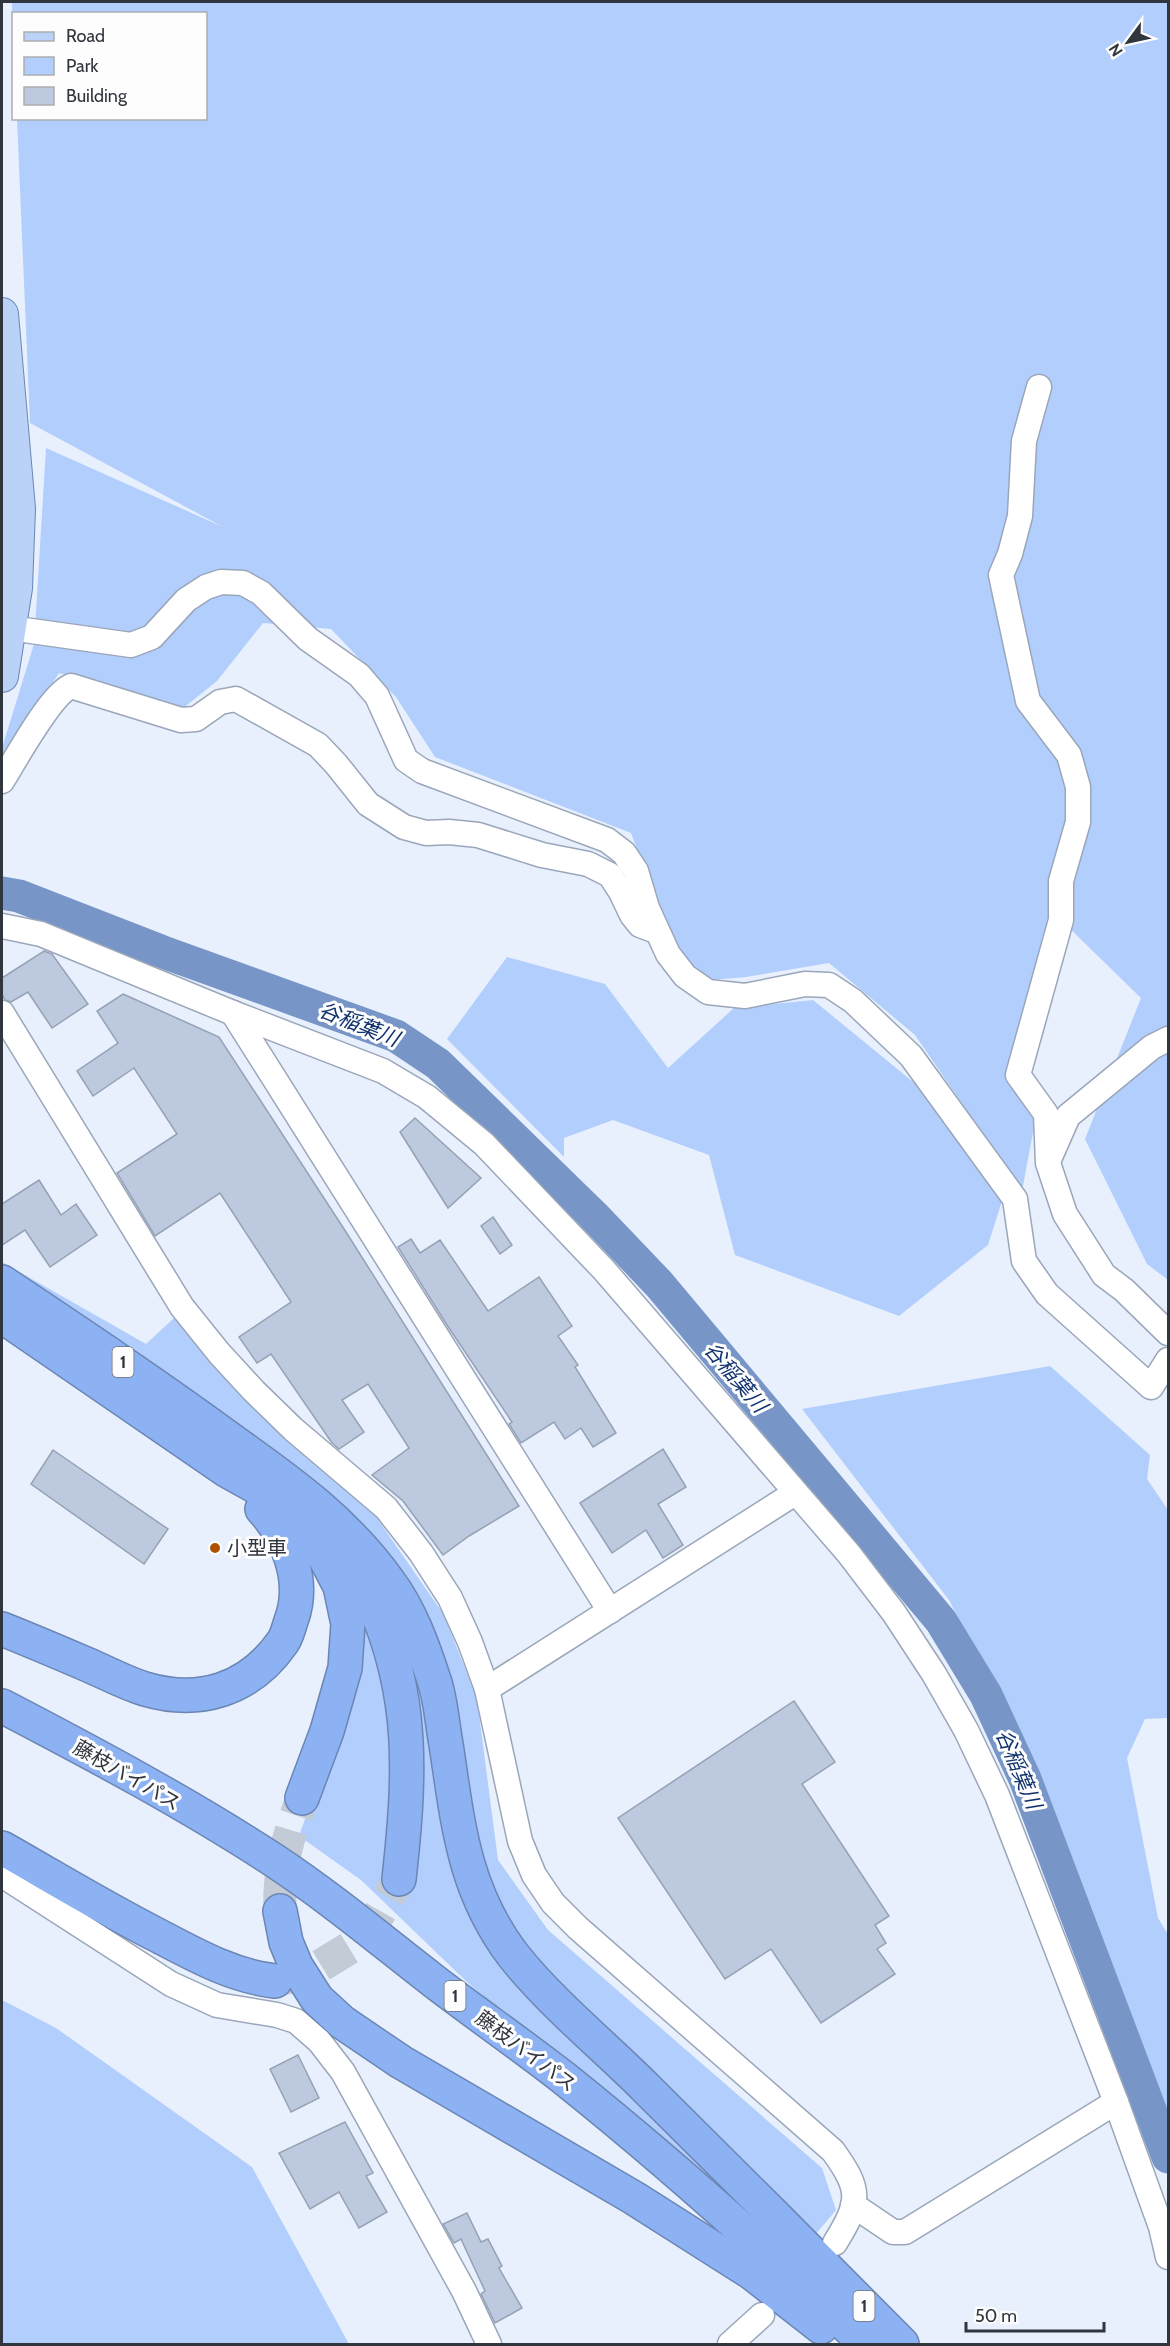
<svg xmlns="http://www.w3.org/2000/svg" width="1170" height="2346" font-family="Cabin,'Noto Sans JP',sans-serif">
<rect width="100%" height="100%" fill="#e8f0fd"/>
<g fill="#b2cefd">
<path d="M12,2h1156v1278l-21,-16 -62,-125 56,-141 -80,-78 -33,79h-3l12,112 -15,80 -107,-156 -86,-72 -83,14 -35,3 -33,-25 -47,-122 -196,-76 -39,-60 -65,-68 -68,-6 -46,58 -35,28 -123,-36 -57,88v-13l32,-104 12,-196 177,79 -193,-104 -13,-304 189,-1v-104h-192l-1,26z"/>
<path d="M507,957l98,27 63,84 66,-60 79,-8 110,90 79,111 -14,44 -89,71 -164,-61 -26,-100 -96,-35 -49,18v19l-117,-118z"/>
<path d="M2,1262l144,82 28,-26 124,132 74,61 72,104 33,84 21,161 50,70 274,238 14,42 -21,25 -302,-297 -37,-75 -59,-251 -415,-338z"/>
<path d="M1050,1366l100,89 -3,24 21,31v208l-23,1 -18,39 31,160 10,16v182l-134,-349 -85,-167 -147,-191z"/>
<path d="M349,1592l31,44 26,247 -29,-283 41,52 42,223 304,340 2,19 -298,-251 -107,-103 -62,-44 42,-120z"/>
<path d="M2,2000l54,28 196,139 97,177h-347z"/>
</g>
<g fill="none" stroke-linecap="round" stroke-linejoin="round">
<path stroke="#7795c7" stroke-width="33" d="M2,893l17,3 144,56 233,84 42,28 155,151 66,69 282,337 45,74 39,84 143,378"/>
</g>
<g fill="#bcc9de" stroke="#95a1b5" stroke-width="1.5">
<path d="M44,951l8,3 36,50 -36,24 -24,-36 -17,10 -6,-2 -3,-6v-16z"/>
<path d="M123,994l96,43 127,195 173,274 -50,30 -26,19 -40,-54 -31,-26 37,-27 -41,-64 -26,16 22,32 -25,17 -7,-6 -61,-89 -14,9 -18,-26 52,-35 -71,-109 -65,43 -38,-63 60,-39 -43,-66 -41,28 -16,-25 41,-28 -21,-32z"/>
<path d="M415,1118l66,60 -33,30 -48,-76z"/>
<path d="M39,1180l22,35 15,-11 21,31 -47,32 -25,-37 -23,15v-41z"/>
<path d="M493,1217l19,28 -12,9 -19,-28z"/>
<path d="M411,1239l9,14 20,-13 48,71 51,-34 33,49 -14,10 20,29 -3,2 41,66 -23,14 -12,-19 -16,11 -11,-17 -33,21 -12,-19 3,-2 -65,-97 -49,-78z"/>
<path d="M663,1449l23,38 -28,17 25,41 -20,13 -17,-28 -34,23 -32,-50z"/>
<path d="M53,1450l115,79 -24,35 -113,-80z"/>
<path d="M794,1701l41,61 -33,22 87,132 -14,9 11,18 -9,6 18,25 -74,49 -50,-74 -46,30 -107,-161z"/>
<path d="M298,2055l21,43 -28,14 -21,-43z"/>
<path d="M345,2122l28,51 -7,3 21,36 -28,16 -20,-36 -29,17 -31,-56z"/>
<path d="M467,2213l14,29 7,-3 14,27 -3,2 23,40 -27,15 -14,-29 4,-3 -24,-52 -7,4 -11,-19z"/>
</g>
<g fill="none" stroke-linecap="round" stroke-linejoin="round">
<g stroke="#c3cbd7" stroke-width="33" stroke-dasharray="33 16" stroke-linecap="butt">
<path d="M280,1911c-2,-42 8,-73 22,-113"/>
<path d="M275,1981l37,-10 39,-24 21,-21 27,-47"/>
</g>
<g stroke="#9aa6ba" stroke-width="27">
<g id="minor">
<path d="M1039,387l-15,54 -4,75 -10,38 -9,21 27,126 41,54 9,32v35l-17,59v39l-43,155 28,39 2,49 17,51 39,61 20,15 44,43"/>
<path d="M10,628l121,17 21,-8 34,-37 20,-13 15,-5 22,1 18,10 47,46 51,36 18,21 29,64 16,11 185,69 17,13 12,18 11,37 21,46 17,22 23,16 37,4 60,-12 24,1 24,16 58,55 104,143 9,62 23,33 104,93 17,-27"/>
<path d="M2,781c14,-22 48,-86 69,-95l110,34 15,-1 24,-17 16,-3 82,46 18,19 32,40 36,23 22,6 23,-1 29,3 64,20 46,9 22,11 11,17 11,23 8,10 13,5"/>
<path d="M2,926l39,8 192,79 150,58 44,26 57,47 120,126 245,284 45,59 40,61 32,56 31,65 119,307 45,125 7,30"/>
<path d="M2,1013l180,294 37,46 35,38 39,38 93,79 35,45 29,45 20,44 17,47 33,152 14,34 19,28 25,25 255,223c28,39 28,50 2,92"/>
<path d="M233,1013l377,598"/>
<path d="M1050,1157l18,-41 84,-69 16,-8"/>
<path d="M487,1689l308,-196"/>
<path d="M2,1875l169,109 46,21 60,10 19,6 23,20 24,31 121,219 25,53"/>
<path d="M853,2205l40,27h12l211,-130"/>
<path d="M730,2344l32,-29"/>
</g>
</g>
<g stroke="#6c86b4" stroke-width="34">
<path id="major" d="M2,314l17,195 -3,79 -14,88"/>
</g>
<g stroke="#6c86b4" stroke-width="36">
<g id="highway">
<path d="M2,1282c78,52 156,104 232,160 58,41 113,81 155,140 21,28 34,64 45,98 7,20 8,43 12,64 12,79 17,145 67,211 38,48 90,90 133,133 86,85 171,170 256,256"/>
<path d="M2,1316l224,154 43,24 33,33 19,23 19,36 8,38 -3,44 -18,63 -25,67"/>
<path d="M344,1550c10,17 21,34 29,52 42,95 37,177 26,277"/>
<path d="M2,1629c28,11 56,23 84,35 19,8 39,19 59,25 54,16 104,1 137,-46 5,-6 7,-17 10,-25 13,-38 -4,-81 -30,-109"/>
<path d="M2,1706c92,48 186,98 273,155 56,37 107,80 160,121 43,33 88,64 130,97 105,84 204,173 301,265"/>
<path d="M2,1848c51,29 102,60 155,87 38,20 75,41 118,46"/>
<path d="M280,1911l6,31 10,24 21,33 25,23 59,40 233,136 118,75 69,54"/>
</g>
</g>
<use href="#minor" stroke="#fff" stroke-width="24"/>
<use href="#major" stroke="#bad1f8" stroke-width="32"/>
<use href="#highway" stroke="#8cb2f3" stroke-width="33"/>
</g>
<circle fill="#af5200" stroke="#fdfdfd" stroke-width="2" cx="215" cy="1548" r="6"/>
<g text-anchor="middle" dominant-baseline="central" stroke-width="6" stroke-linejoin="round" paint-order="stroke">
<g fill="#fdfdfd" stroke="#6e7177" stroke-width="1.5">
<rect x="112.5" y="1347" width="21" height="30" rx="4.5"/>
<rect x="444.5" y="1981" width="21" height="30" rx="4.5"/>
<rect x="853.5" y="2291" width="21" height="30" rx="4.5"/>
</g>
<g font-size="18" font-weight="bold" fill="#30353e">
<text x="123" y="1362">1</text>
<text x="455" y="1996">1</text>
<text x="864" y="2306">1</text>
</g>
<g font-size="20" fill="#30353e" stroke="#fdfdfd" text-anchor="start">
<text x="227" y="1548">小型車</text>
</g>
<g font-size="20" fill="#30353e" stroke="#fdfdfd">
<text transform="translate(127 1775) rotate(30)">藤枝バイパス</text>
<text transform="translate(526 2051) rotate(37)">藤枝バイパス</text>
</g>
<g font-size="21" font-style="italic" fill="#113370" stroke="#fdfdfd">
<text transform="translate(359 1024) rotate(22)">谷稲葉川</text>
<text transform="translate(736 1377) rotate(50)">谷稲葉川</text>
<text transform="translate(1019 1769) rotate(67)">谷稲葉川</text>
</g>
</g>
<rect width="1170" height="2346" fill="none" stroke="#30353e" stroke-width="6"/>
<rect x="12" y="12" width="195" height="108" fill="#fdfdfd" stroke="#abadb1" stroke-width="1.5"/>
<rect x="24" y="32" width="30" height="9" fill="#bad1f8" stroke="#abadb1" stroke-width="1.5"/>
<text x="66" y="42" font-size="18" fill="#30353e">Road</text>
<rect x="24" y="57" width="30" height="18" fill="#b2cefd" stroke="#abadb1" stroke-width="1.5"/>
<text x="66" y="72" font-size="18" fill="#30353e">Park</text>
<rect x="24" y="87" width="30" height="18" fill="#bcc9de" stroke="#abadb1" stroke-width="1.5"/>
<text x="66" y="102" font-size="18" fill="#30353e">Building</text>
<g transform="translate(1128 42) rotate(237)" stroke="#fdfdfd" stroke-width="4.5" paint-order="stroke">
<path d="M0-4.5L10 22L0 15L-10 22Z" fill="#30353e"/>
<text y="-9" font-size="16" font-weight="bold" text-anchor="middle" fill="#30353e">N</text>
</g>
<path d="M966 2322v9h138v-9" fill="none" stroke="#30353e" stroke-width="3"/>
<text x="975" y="2322" font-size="18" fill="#30353e" stroke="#fdfdfd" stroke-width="4.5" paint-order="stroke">50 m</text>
</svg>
